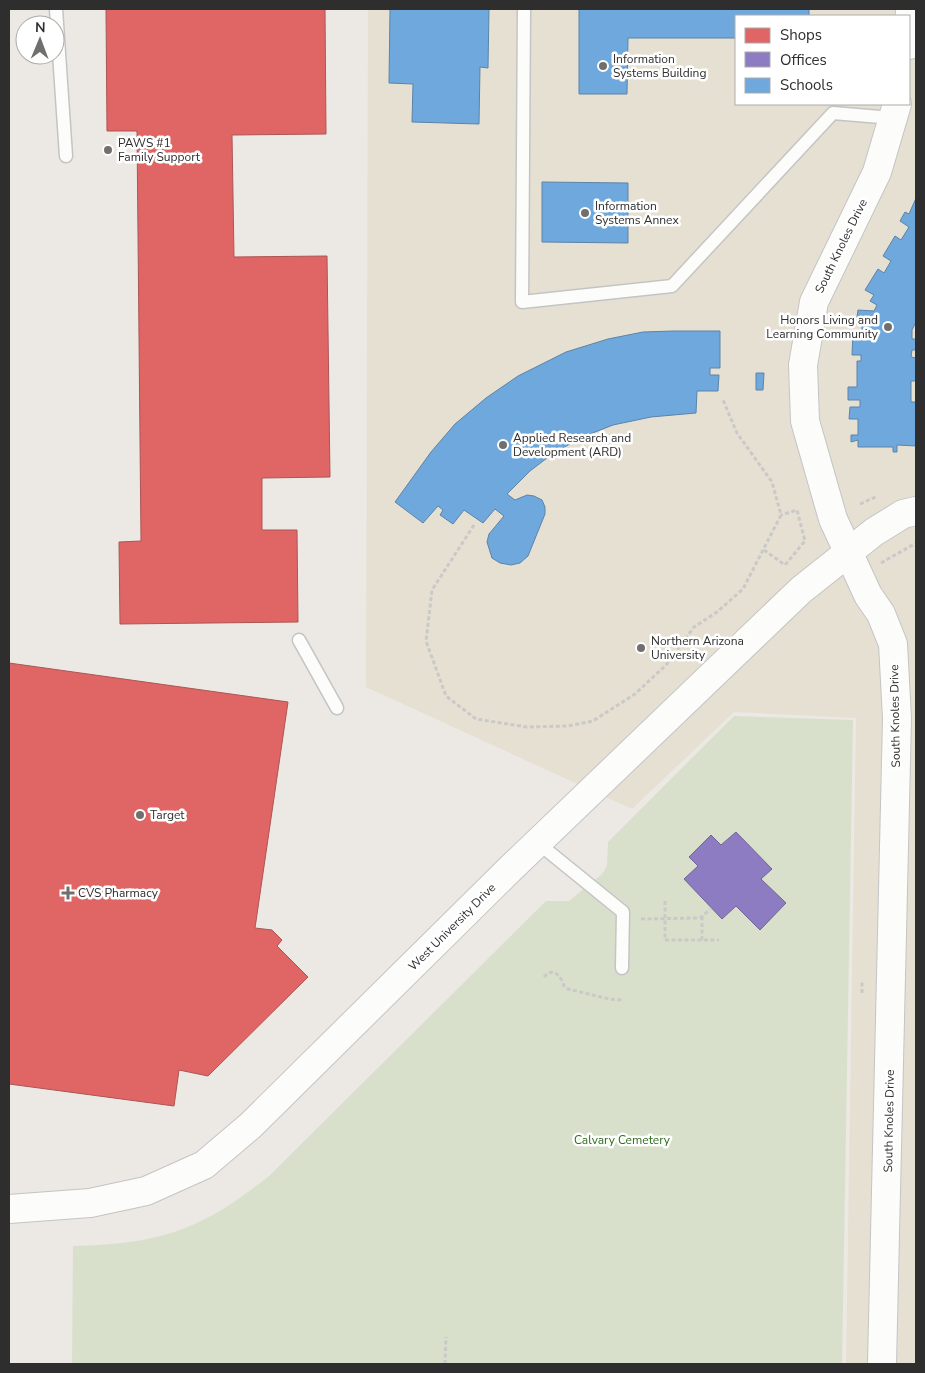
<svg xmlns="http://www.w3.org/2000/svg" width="925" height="1373" font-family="'Nunito Sans',sans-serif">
<rect width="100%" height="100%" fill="#ece8e4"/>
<path fill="#e6e0d3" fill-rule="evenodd" d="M368,9h548v1355h-70l10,-646 -122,-6 -102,97 -266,-122zM736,16h173v88h-173z"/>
<path fill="#d8e0cc" d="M734,716l119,4 -11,644h-770l1,-118c43,-1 88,-5 128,-25 24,-11 46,-28 67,-44l278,-276h23l33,-27 5,-8 1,-24z"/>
<g fill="#e06666" stroke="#ab5555">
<path d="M106,9h219l1,125 -94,1 2,122 93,-1 3,221 -68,1v52h35l1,92 -178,2 -1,-82 22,-1 -4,-410h-30z"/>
<path d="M9,663l279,39 -33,226 17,2 10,10 -5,6 31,31 -100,99 -29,-6 -5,36 -165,-22z"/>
</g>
<path fill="#8e7cc3" stroke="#716596" d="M736,832l36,37 -11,10 25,24 -26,27 -24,-24 -14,13 -38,-40 14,-13 -9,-9 22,-22 10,10z"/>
<g fill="#6fa8dc" stroke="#5c83a8">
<path d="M390,9h99l-1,59 -8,-1 -1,57 -67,-2 1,-38 -24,-1z"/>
<path d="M579,9h230v7h-73v22h-108l-1,56h-48z"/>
<path d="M542,182l86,1v60l-86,-1z"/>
<path d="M916,198v124l-4,8v9h4v11h-4l-1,7 5,1v23h-5v21h5v44l-19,-1v7h-4v-5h-35v-7l-7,2v-7h7v-16h-9l1,-12h10v-7h-12v-13h9v-26h4v-6h-9l1,-24h9v-7h-6l2,-14 16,1 3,-6 -7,-4 4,-6 -9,-5 13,-21 6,4 7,-12 -8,-5 12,-20 6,4 8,-13 -9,-6 5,-9 4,2z"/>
<path d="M673,331h47v37h-10v7h9l-1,16h-21l-1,22 -45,4 -38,8 -33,13 -29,17 -21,16 -23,23 8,6 12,-5 7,1 8,4 3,7v7l-17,42 -8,7 -9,2 -11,-2 -8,-5 -5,-16 2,-8 15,-18 -9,-7 -12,14 -19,-13 -11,14 -13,-9 3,-5 -5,-4 -15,17 -28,-21 36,-50 24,-28 31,-26 32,-22 48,-24 42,-13 35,-7z"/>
<path d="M756,373h8l-1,17h-7z"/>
</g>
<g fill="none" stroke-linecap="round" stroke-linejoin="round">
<g stroke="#c5c4c5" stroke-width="15">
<g id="service">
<path d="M56,9l10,147"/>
<path d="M524,9l-2,293 150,-16 161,-173 59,5"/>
<path d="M299,640l38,68"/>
<path d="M538,843l85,69 -1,56"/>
</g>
</g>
<g stroke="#c5c4c5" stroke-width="30">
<g id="tertiary">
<path d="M909,45l1,-36"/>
<path d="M9,1209l81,-6 56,-12 58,-26 46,-39 260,-257 291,-279 73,-58 29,-18 13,-3"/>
<path d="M882,1364l15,-646 -4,-74 -12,-30 -13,-19 -35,-76 -28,-98 -2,-56 11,-63 63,-130 20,-68"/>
</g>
</g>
<g stroke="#c9c9c8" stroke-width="3" stroke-dasharray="4 2.5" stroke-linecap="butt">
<path d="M860,504l18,-8"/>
<path d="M474,525l-42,65 -6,51 20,55 30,23 51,8 40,-1 26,-5 42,-27 31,-29 28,-38 23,-15 26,-23 38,-74 -9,-33 -35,-49 -14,-33"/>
<path d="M764,550l21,15 20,-24 -8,-31 -16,5"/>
<path d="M881,563l35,-20"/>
<path d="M665,901v39h54"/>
<path d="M641,919l54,-1 7,-1 8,-8"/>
<path d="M702,940v-23"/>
<path d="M544,977c9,-11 17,-1 20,9l4,3 41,10 13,1"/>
<path d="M862,993v-12"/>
<path d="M445,1364l1,-27"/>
</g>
<use href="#service" stroke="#fcfcfb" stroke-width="12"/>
<use href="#tertiary" stroke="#fcfcfb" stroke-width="28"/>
</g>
<g fill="#706f6e" stroke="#fff" stroke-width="2">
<circle cx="603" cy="66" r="5"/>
<circle cx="108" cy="150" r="5"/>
<circle cx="585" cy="213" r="5"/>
<circle cx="888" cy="327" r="5"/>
<circle cx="503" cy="445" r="5"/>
<circle cx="641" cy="648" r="5"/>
<circle cx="140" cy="815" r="5"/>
<path d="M65.5 885.5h5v5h5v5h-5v5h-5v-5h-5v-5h5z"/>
</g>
<g text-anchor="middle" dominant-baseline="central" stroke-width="5" stroke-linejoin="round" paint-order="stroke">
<g font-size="12" fill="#2e2e2e" stroke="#fff" text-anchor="start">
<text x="613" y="59">Information<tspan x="613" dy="14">Systems Building</tspan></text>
<text x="118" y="143">PAWS #1<tspan x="118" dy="14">Family Support</tspan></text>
<text x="595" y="206">Information<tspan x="595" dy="14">Systems Annex</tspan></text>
<text x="878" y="320" text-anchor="end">Honors Living and<tspan x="878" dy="14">Learning Community</tspan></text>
<text x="513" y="438">Applied Research and<tspan x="513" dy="14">Development (ARD)</tspan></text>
<text x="651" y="641">Northern Arizona<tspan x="651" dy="14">University</tspan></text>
<text x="150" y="815">Target</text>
<text x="78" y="893">CVS Pharmacy</text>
</g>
<g font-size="12" fill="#2e2e2e" stroke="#fff">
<text transform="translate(841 246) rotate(-64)">South Knoles Drive</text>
<text transform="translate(895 716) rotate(-91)">South Knoles Drive</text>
<text transform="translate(452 927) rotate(-45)">West University Drive</text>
<text transform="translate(889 1121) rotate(-89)">South Knoles Drive</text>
</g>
<g font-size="12" fill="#2c6e1b" stroke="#fff">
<text x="622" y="1140">Calvary Cemetery</text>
</g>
</g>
<rect width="925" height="1373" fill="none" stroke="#2e2e2e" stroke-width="20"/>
<rect x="735" y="15" width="175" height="90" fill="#ffffff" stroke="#ababab"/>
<rect x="745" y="28" width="25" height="15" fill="#e06666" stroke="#ababab"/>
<text x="780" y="40" font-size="15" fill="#2e2e2e">Shops</text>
<rect x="745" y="52" width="25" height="15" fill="#8e7cc3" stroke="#ababab"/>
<text x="780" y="65" font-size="15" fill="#2e2e2e">Offices</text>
<rect x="745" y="78" width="25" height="15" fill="#6fa8dc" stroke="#ababab"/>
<text x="780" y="90" font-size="15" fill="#2e2e2e">Schools</text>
<g transform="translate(40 40) rotate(1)"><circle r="24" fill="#ffffff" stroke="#ababab"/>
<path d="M0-4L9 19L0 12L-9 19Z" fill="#706f6e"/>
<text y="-8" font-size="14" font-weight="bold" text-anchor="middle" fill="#2e2e2e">N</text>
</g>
</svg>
